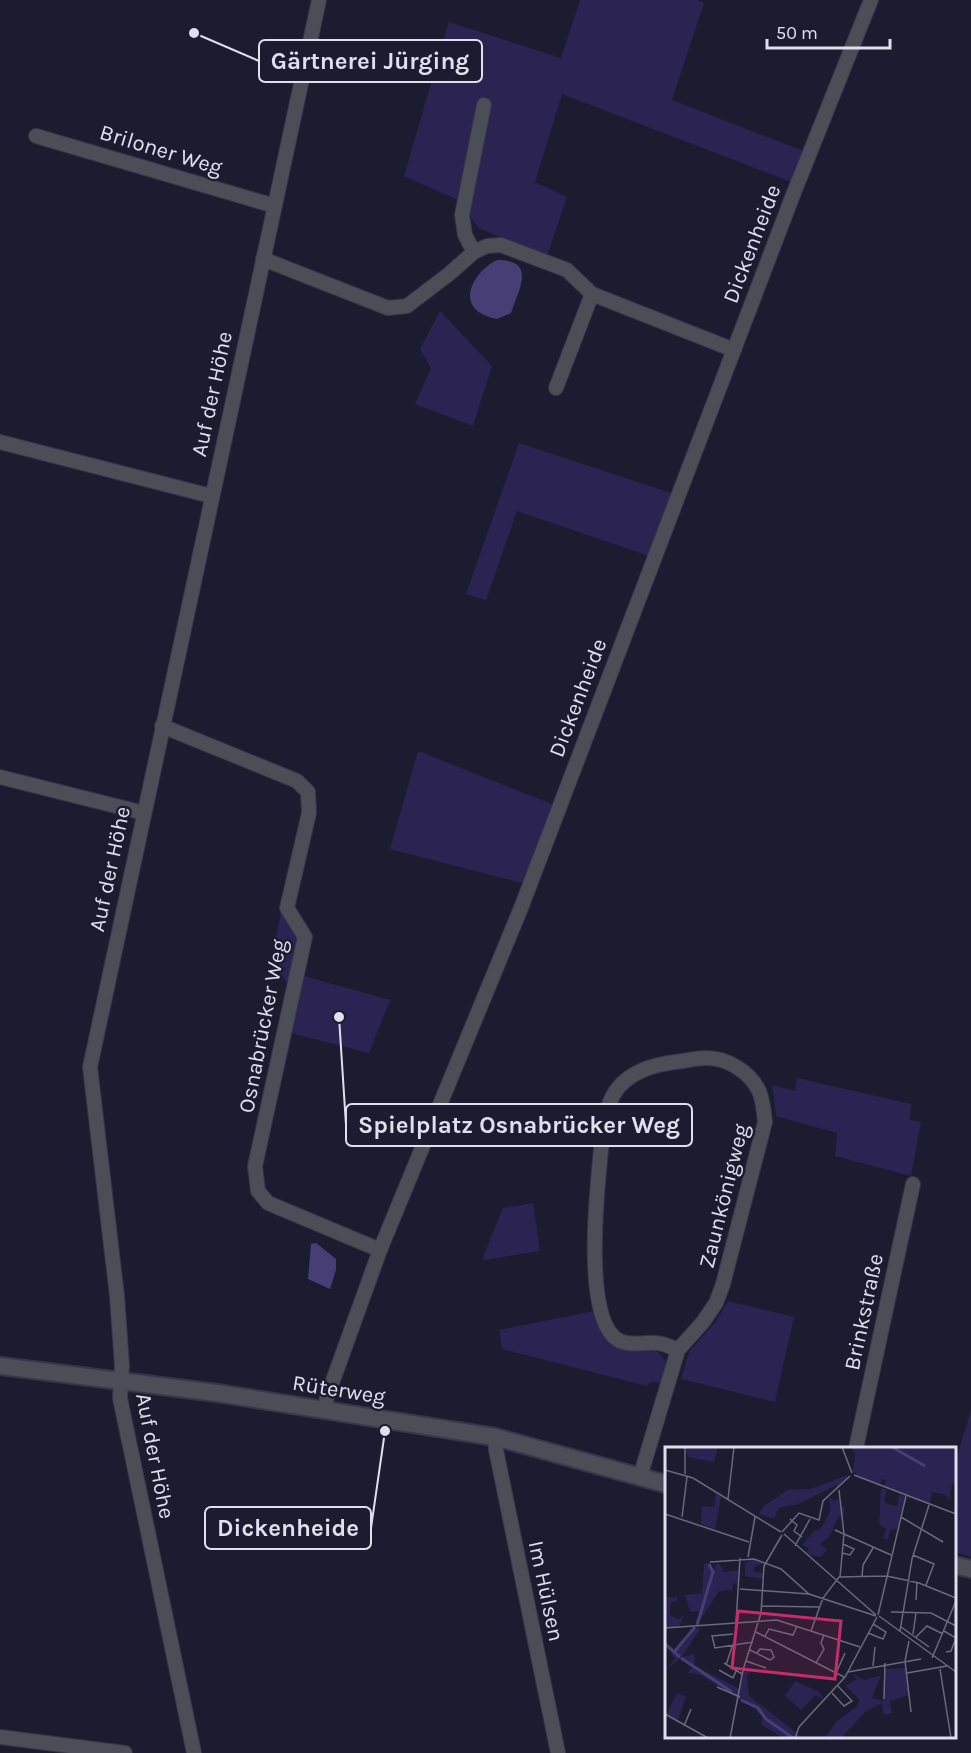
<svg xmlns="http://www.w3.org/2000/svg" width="971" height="1753" font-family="Karla,sans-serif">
<rect width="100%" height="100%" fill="#1d1b30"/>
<g fill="#2b2351">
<path d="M580,0h117l7,3 -32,97 134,52 -12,31 -232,-89 -27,88 32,15 -20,59 -69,-28 -18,-27 -56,-25 45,-154 112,36z"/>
<path d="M440,311l52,55 -19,60 -58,-22 16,-36 -11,-19z"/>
<path d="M519,443l155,51 -22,63 -135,-46 -31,89 -20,-6z"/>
<path d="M418,751l136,54 -29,79 -135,-35z"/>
<path d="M281,912l19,27 -10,47 -19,-25z"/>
<path d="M304,976l86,24 -21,53 -78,-20z"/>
<path d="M797,1078l114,26 -1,16 11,2 -10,54 -76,-20 2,-23 -61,-17 -4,-31 23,6z"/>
<path d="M533,1203l7,48 -56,9 -1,-3 20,-49z"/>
<path d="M728,1301l66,16 -19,85 -94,-23 8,-27 27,-31z"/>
<path d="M594,1311c5,18 15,38 36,38 9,0 20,-3 28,3 3,3 6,8 9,11l-4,20 -13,-1 -3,4 -145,-37 -3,-19z"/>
<path d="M971,1410v147l-16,-5v-89z"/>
</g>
<g fill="#463e74">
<path d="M497,260c40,0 22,29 14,53l-14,6c-4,-1 -9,-2 -13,-4 -29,-13 -7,-46 13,-55z"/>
<path d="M316,1243l20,16v11l-6,19 -22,-10 3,-35z"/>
</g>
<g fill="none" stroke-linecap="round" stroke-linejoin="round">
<g stroke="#38364b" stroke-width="16">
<g id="minor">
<path d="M36,136l239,70"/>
<path d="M474,252l-9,-17 -3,-20 22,-110"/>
<path d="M263,259l125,49 19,-2 42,-32 25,-22 13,-6 14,-1 66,25 25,24 142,56"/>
<path d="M556,388l36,-94"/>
<path d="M0,442l211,54"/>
<path d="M162,726l135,55 11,11 1,21 -22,95 18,29 -50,229 3,25 10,12 112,47"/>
<path d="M0,777l144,36"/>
<path d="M325,1410l2,-13 53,-147 141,-342 272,-713 78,-195"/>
<path d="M495,1437l1,13 62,303"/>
<path d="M856,1448l57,-264"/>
<path d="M640,1477l38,-127 25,-28 13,-19 7,-19 42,-162c-1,-11 -2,-22 -6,-31 -9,-19 -32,-33 -52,-33 -11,0 -22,3 -32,4 -22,3 -43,9 -57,26 -8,10 -11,22 -14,34 -4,40 -26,199 16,219 11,5 24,1 36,2 7,0 15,4 22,7"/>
<path d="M0,1737l125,16"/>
<path d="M194,1753l-74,-355 2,-32 -5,-70 -27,-229 229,-1067"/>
</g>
</g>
<g stroke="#38364b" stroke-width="20">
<g id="tertiary">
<path d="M0,1366l217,27 278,44 171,47"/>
<path d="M954,1565l17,4"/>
</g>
</g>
<use href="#minor" stroke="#4d4d58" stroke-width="14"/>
<use href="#tertiary" stroke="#4d4d58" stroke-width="16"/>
</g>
<g text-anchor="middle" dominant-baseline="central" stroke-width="5" stroke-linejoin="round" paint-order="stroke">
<g font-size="22" fill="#e0dfee" stroke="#1d1b30">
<text transform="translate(161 150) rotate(17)">Briloner Weg</text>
<text transform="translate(752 244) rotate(-69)">Dickenheide</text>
<text transform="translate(212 394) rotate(-78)">Auf der Höhe</text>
<text transform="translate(578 698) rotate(-69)">Dickenheide</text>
<text transform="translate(110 869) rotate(-78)">Auf der Höhe</text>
<text transform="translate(263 1026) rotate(-79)">Osnabrücker Weg</text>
<text transform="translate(724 1196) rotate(-76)">Zaunkönigweg</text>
<text transform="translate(864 1312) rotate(-78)">Brinkstraße</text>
<text transform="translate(339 1390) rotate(9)">Rüterweg</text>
<text transform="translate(155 1456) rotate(79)">Auf der Höhe</text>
<text transform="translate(546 1591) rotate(78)">Im Hülsen</text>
</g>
</g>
<g transform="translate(665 1447)">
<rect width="291" height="291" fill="#1d1b30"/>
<path d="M20,0h33l-4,15 -26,-5zM186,0h105v38l-4,-1 -3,16 -3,-5 -14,-3 -2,12 -46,-18 2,-6 -4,-1 -2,6 -21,-9 -6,-5 2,-17zM184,28l-10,13 -2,-3 -39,19 -19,4 -5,11 -15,-5 4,-7 24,-17 23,-1zM216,41l6,2 -3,12 7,3 6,1 2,-12 6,3 -8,31 -7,3 -2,9 -5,-2 3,-9 -7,-5zM51,47l5,3 -6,32 -14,-5 1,-18 12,1zM164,50l6,4 3,-3 3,8 4,1 -1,7 -6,3 -8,19 -10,8 7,5 -6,8 -15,-3 3,-6 -7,-3 14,-16 3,2 11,-19zM87,111l12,5 -10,4v5l9,1v6l-18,-3v-12zM53,115l6,10 16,-2 -1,13 -6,1 -1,6 -13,1 -22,34 4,-14 -11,1 -5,-17 17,-2 2,-29 5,-1 4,7zM0,150h12v4l-6,1 -1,13 9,5 6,-8 -6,15 -14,1zM29,180l6,2 -18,28 12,-3 1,12 45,23 4,-22 8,3 -5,6 2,20 54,42h-20l-21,-13v-8l-7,-8 -54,-34 -14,-2 5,-5 -11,-10 -16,12 10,-11 -3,-5zM240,221l4,27 -19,6 2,12 -8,2 -2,-12 -17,9 -24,26h-16l11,-16 21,-16 2,-7 -14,-13 12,-7 -6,-6 14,7 16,-5 -9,23 11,3 2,-32zM130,234l23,10 7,10 -9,-6 -15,15 -16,-14zM12,246l9,4 -8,23 -12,-5z" fill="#2b2351"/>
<path fill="none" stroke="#463e74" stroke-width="3" d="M227,0l33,19M32,178l16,-53 -4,-8M0,197l15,13M10,204l20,-24M16,211l51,34M76,253l17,8 8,11 27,19"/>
<path fill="none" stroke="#6b697c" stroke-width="1.5" d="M177,0l10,26M0,23l28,8 88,54M20,27v-27M189,28l102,39M174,43l5,44 -4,43M63,52l6,-52M0,67l84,28M17,70l5,-40M236,70l42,25M125,72l7,6 -3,6 8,6M170,83l56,25M117,85l17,-19 20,7 4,-19 27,-25M119,87l92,81M130,99l15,-27M177,106l8,2 4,-6 -11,-5M248,108l21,9 -8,21M83,110l7,-40M45,115l44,-3 27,10 28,25 67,22M197,130l1,-12 10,-17M75,142l69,5M251,153l1,-18M97,159l57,1M226,165l40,1 25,13M213,168l28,-119M214,169l77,56M71,175l4,-64M236,180l28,20M0,181l112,-8 83,27M146,184l12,-33 16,-21 48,-1 32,7 37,15M235,184l12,-72 17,-54M279,184l12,7 -5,13 -5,1M91,185l88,45M203,186l15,6 3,-7 -13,-8M68,187l-21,2 3,12 38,-6M248,187l3,-21M100,189l4,-7 24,6 4,-9M251,190l11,-11 16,8M244,194l-4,20 6,51M85,203l20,10 4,-3 -3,-7 -11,-1 -3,4M267,211l24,-57M81,214l20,7M59,216l18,11M151,216l8,-14 -3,-6 3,-8M61,218l7,-21M208,219l2,-19M275,222l11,69M54,223l14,8 3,-7M183,225l73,-13M171,226l9,-20M242,226l40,-7M52,240l23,10M167,246l12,13 8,-5 -14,-15M219,252l1,-36M0,267l43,24M19,279l7,-17M65,291l13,-68 18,-57 3,-47 18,-31M130,291l4,-11 46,-50 32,-60"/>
<path fill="#c52c6a" fill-opacity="0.15" stroke="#c52c6a" stroke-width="3" d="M73,164l103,10 -6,58 -103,-11z"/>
<rect width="291" height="291" fill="none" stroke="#e0dfee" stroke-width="3"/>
</g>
<path fill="none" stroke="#e0dfee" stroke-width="2" d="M194 33L259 61M339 1017L346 1125M385 1431L371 1528"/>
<g fill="#e0dfee" stroke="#1d1b30" stroke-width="2">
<circle cx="194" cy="33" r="6"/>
<circle cx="339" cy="1017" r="6"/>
<circle cx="385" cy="1431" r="6"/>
</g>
<g fill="#1d1b30" stroke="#e0dfee" stroke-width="2">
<rect x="259" y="40" width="223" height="42" rx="6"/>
<rect x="346" y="1104" width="346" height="42" rx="6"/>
<rect x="205" y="1507" width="166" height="42" rx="6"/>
</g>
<g font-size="24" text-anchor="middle" font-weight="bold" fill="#e0dfee">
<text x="370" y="69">Gärtnerei Jürging</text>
<text x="519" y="1133">Spielplatz Osnabrücker Weg</text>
<text x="288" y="1536">Dickenheide</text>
</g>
<path d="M767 39v9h123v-9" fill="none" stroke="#e0dfee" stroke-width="3"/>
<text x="776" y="39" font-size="18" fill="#e0dfee" stroke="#1d1b30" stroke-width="4.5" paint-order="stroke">50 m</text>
</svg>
